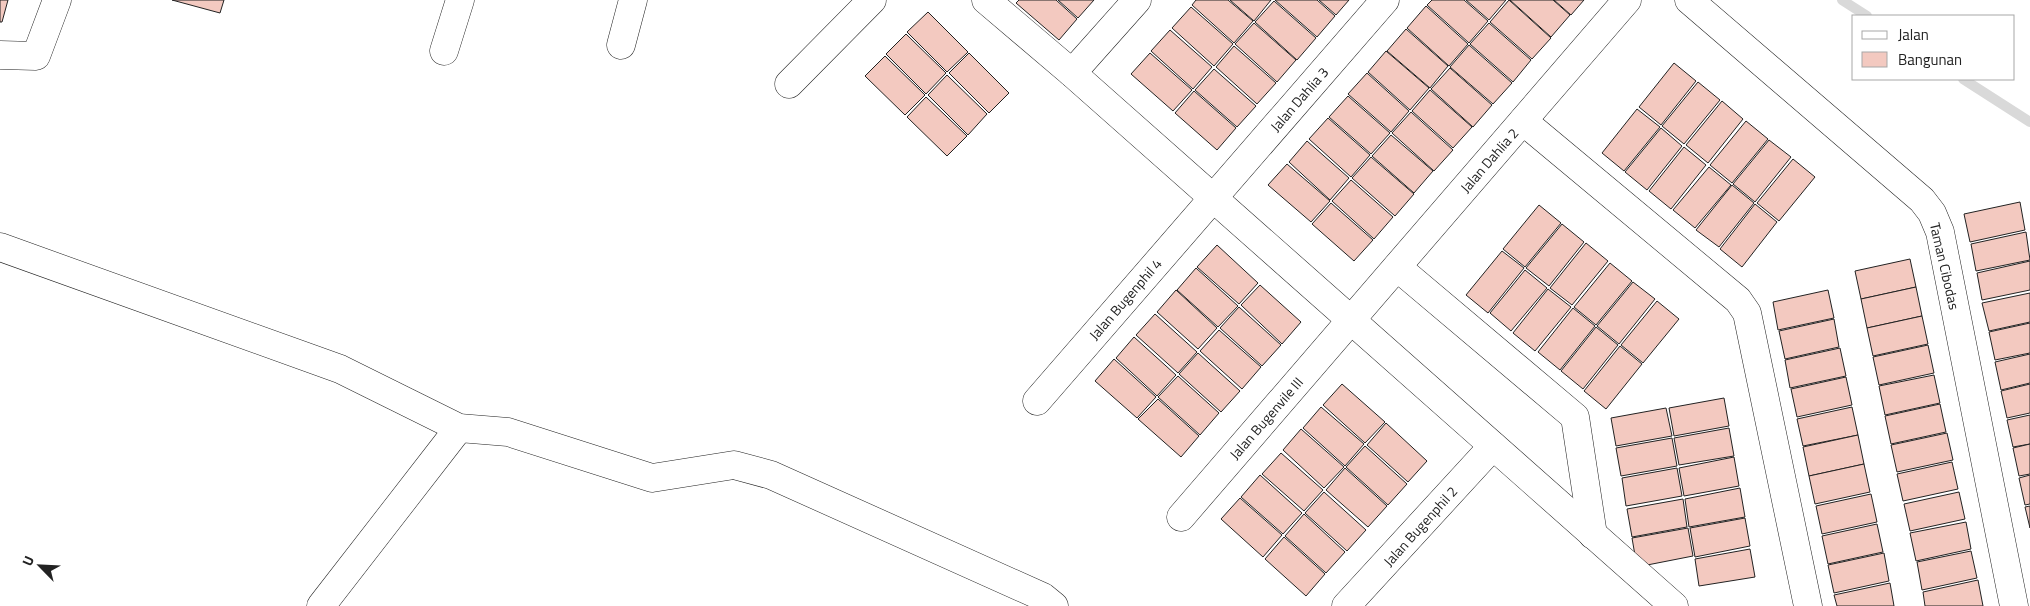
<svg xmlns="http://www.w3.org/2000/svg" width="2030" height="606" font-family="'Titillium Web',sans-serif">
<rect width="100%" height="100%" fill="#fff"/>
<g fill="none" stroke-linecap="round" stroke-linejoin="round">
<g stroke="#d9d9d9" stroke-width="10">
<path d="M1842,0l25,16"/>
<path d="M1963,79l67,43"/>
</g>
</g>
<g fill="#f3c9c0" stroke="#222">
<path d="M0,0h8l-6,22h-2z"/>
<path d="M172,0h52l-4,13z"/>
<path d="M1019,0h37l21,19 -18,21 -43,-37z"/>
<path d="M1058,0h36l-16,18z"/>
<path d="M1196,0h32l25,21 -19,22 -42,-38z"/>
<path d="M1230,0h41l-17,21z"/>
<path d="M1275,0h42l18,16 -18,21z"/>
<path d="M1319,0h30l-13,15z"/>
<path d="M1432,0h32l24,21 -19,22 -42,-38z"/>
<path d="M1466,0h40l-17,20z"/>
<path d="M1509,0l42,38 -19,21 -42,-37z"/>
<path d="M1510,0h43l17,15 -19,22z"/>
<path d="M1554,0h30l-13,15z"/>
<path d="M1274,1l42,37 -19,22 -42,-38z"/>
<path d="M1426,6l42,38 -19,22 -42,-38z"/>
<path d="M1191,7l42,37 -19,22 -42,-38z"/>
<path d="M928,12l40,40 -21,20 -40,-40z"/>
<path d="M1254,23l42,37 -19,22 -42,-38z"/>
<path d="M1489,23l42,37 -18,22 -43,-38z"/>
<path d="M1406,29l42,37 -18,22 -43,-37z"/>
<path d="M1170,30l42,37 -19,22 -42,-38z"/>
<path d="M906,34l40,39 -20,21 -40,-40z"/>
<path d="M1469,45l43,38 -19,21 -43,-37z"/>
<path d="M1234,46l42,37 -19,21 -41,-37z"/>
<path d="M1386,51l43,37 -19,22 -42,-38z"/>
<path d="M969,53l40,40 -20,20 -40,-40z"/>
<path d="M1150,53l42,37 -19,21 -42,-37z"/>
<path d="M885,56l40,39 -20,20 -40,-39z"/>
<path d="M1674,63l22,18 -35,44 -22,-18z"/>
<path d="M1450,68l42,37 -19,22 -42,-38z"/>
<path d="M1214,69l42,37 -19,21 -42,-37z"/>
<path d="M1367,73l42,38 -18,21 -43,-38z"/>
<path d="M947,75l40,39 -19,21 -40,-40z"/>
<path d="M1698,82l22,18 -36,44 -22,-18z"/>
<path d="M1430,90l42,37 -19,21 -41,-37z"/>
<path d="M1194,91l42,37 -19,22 -42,-37z"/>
<path d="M1348,96l42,37 -19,21 -42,-37z"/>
<path d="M926,97l41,39 -20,20 -40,-39z"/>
<path d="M1722,101l21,18 -35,44 -22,-18z"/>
<path d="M1637,109l23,18 -36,44 -22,-18z"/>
<path d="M1411,112l42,38 -19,21 -42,-38z"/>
<path d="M1328,118l42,37 -19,22 -42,-38z"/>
<path d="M1746,121l22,18 -36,44 -22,-18z"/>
<path d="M1661,128l21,18 -35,44 -22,-18z"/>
<path d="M1391,135l42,36 -19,22 -42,-37z"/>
<path d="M1769,140l22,17 -36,45 -22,-18z"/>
<path d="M1307,141l42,37 -19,22 -41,-38z"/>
<path d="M1684,147l22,18 -35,44 -22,-18z"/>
<path d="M1371,157l43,37 -19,22 -43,-38z"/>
<path d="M1793,159l22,18 -36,44 -22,-18z"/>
<path d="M1287,164l43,37 -19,21 -43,-37z"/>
<path d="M1709,167l22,18 -36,43 -22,-18z"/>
<path d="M1351,180l42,37 -19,22 -42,-38z"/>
<path d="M1732,185l22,18 -35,44 -23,-17z"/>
<path d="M2020,202l5,28 -55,12 -6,-28z"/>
<path d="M1331,203l42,37 -19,21 -42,-37z"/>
<path d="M1755,204l22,18 -35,45 -22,-18z"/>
<path d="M1539,205l22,18 -36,44 -22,-18z"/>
<path d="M1562,224l22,18 -35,44 -23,-18z"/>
<path d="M2026,232l4,28 -54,11 -5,-27z"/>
<path d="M1586,243l22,18 -36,44 -22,-17z"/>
<path d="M1217,245l41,38 -19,21 -42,-37z"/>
<path d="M1502,251l22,17 -36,45 -22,-18z"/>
<path d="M1910,259l6,28 -55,12 -6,-28z"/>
<path d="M2030,261v29l-48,10 -5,-27z"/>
<path d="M1610,263l22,18 -36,44 -22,-18z"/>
<path d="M1196,268l42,38 -20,21 -41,-37z"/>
<path d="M1525,270l22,18 -36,43 -21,-18z"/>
<path d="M1633,282l22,17 -36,45 -22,-18z"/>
<path d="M1260,285l41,37 -19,22 -41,-39z"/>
<path d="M1916,287l6,29 -55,12 -6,-29z"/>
<path d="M1548,289l23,18 -36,44 -22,-18z"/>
<path d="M1176,290l41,38 -19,21 -41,-37z"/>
<path d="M1828,290l6,28 -56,12 -5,-28z"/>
<path d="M2030,293v29l-41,9 -7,-28z"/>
<path d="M1657,301l22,18 -36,44 -22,-18z"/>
<path d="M1239,307l42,38 -19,21 -42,-38z"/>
<path d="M1573,308l22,18 -35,44 -22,-18z"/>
<path d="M1155,314l42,38 -19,21 -42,-38z"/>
<path d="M1922,316l6,28 -55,12 -6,-28z"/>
<path d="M1834,319l5,28 -54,12 -6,-28z"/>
<path d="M2030,323v30l-35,7 -6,-28z"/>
<path d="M1596,327l22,18 -35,44 -22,-18z"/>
<path d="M1219,330l42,37 -19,22 -42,-38z"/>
<path d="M1134,337l42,38 -19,21 -41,-38z"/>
<path d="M1928,345l6,28 -55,12 -6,-28z"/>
<path d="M1620,346l22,18 -36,45 -22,-18z"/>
<path d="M1840,348l6,28 -56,12 -5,-28z"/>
<path d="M1198,353l42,38 -19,21 -42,-38z"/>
<path d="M2030,354v29l-29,7 -6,-28z"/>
<path d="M1114,359l42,38 -19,21 -42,-37z"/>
<path d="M1934,375l6,28 -55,12 -6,-29z"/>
<path d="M1178,376l41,37 -19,22 -42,-38z"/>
<path d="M1846,377l6,28 -55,12 -6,-28z"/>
<path d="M1342,384l43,38 -20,21 -42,-38z"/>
<path d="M2030,384v29l-23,5 -6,-27z"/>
<path d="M1724,398l5,28 -55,10 -5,-28z"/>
<path d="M1158,399l41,37 -18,21 -43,-38z"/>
<path d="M1940,404l6,28 -55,12 -6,-28z"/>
<path d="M1321,407l43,37 -19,22 -42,-38z"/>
<path d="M1852,407l6,28 -55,11 -6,-27z"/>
<path d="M1666,408l6,28 -56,10 -5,-28z"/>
<path d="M2030,415v29l-17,3 -6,-27z"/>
<path d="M1386,423l41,38 -19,21 -41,-37z"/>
<path d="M1729,428l5,28 -55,9 -5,-27z"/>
<path d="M1301,429l43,38 -20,21 -41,-38z"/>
<path d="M1947,433l6,27 -56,12 -6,-27z"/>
<path d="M1858,435l6,29 -55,12 -6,-29z"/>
<path d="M1672,438l5,28 -56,10 -5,-28z"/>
<path d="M2030,444v30l-11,2 -6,-28z"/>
<path d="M1365,446l42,38 -19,21 -42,-38z"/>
<path d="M1281,453l42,37 -19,21 -42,-37z"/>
<path d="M1734,457l5,29 -55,10 -5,-28z"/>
<path d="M1952,462l6,27 -55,12 -6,-27z"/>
<path d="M1864,464l6,28 -55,12 -6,-28z"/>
<path d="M1345,468l42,38 -19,21 -42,-37z"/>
<path d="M1677,468l5,28 -56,10 -4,-28z"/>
<path d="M1260,475l42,38 -19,21 -42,-37z"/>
<path d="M2030,475v29l-5,1 -6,-27z"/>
<path d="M1740,488l5,29 -56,10 -4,-28z"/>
<path d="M1324,492l42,38 -19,21 -42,-38z"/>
<path d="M1959,492l6,27 -55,12 -6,-27z"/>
<path d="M1871,494l6,28 -55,12 -6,-28z"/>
<path d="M1240,498l42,37 -19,22 -42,-38z"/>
<path d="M1683,499l4,28 -55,10 -5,-28z"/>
<path d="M2030,506v22l-5,-21z"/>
<path d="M1304,514l41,38 -19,21 -41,-37z"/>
<path d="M1745,518l5,28 -55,11 -5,-29z"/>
<path d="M1966,522l5,27 -55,12 -6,-28z"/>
<path d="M1877,524l6,28 -55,12 -6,-28z"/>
<path d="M1688,528l5,28 -56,11 -5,-29z"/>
<path d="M1284,537l41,37 -19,22 -41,-37z"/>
<path d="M1750,549l5,28 -56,9 -4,-27z"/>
<path d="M1971,551l6,27 -55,12 -5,-28z"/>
<path d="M1884,553l5,28 -55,12 -6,-28z"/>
<path d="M1978,580l5,26h-58l-2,-14z"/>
<path d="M1890,583l4,23h-57l-3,-11z"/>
</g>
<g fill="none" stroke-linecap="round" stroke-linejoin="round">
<g stroke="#222" stroke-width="29">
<g id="street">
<path d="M986,0l86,73 602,533"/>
<path d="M1689,0l233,200 10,13 8,19 74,374"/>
<path d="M621,45l12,-45"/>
<path d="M444,51l16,-51"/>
<path d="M0,55l36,1 21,-56"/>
<path d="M1072,73l65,-73"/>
<path d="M789,84l83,-84"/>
<path d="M1523,121l215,179 9,13 61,293"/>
<path d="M0,247l340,122 119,59 49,4 144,46 82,-13 37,10 272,122 11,9"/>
<path d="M1397,267l178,150 18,118"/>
<path d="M1037,401l348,-401"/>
<path d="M1181,517l446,-517"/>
<path d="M321,606l138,-178"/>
<path d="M1346,606l147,-160"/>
</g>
</g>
<use href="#street" stroke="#fff" stroke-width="28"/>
</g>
<g text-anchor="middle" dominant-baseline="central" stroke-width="4" stroke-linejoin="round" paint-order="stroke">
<g font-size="14" fill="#222" stroke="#fff">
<text transform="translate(1299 99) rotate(-49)">Jalan Dahlia 3</text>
<text transform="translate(1489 160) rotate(-49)">Jalan Dahlia 2</text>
<text transform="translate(1945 266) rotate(77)">Taman Cibodas</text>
<text transform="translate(1125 299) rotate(-49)">Jalan Bugenphil 4</text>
<text transform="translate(1266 418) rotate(-49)">Jalan Bugenvile III</text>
<text transform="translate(1420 526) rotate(-48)">Jalan Bugenphil 2</text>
</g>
</g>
<rect x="1852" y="15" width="162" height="65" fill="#ffffff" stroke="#a7a7a7"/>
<rect x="1862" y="31" width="25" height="8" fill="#ffffff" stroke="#a7a7a7"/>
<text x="1898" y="40" font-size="15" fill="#222222">Jalan</text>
<rect x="1862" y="52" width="25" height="15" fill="#f3c9c0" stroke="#a7a7a7"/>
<text x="1898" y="65" font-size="15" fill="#222222">Bangunan</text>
<g transform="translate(40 566) rotate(294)" stroke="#ffffff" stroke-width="4" paint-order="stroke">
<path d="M0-4L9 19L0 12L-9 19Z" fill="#222222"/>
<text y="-8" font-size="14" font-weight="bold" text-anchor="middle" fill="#222222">U</text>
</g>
</svg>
